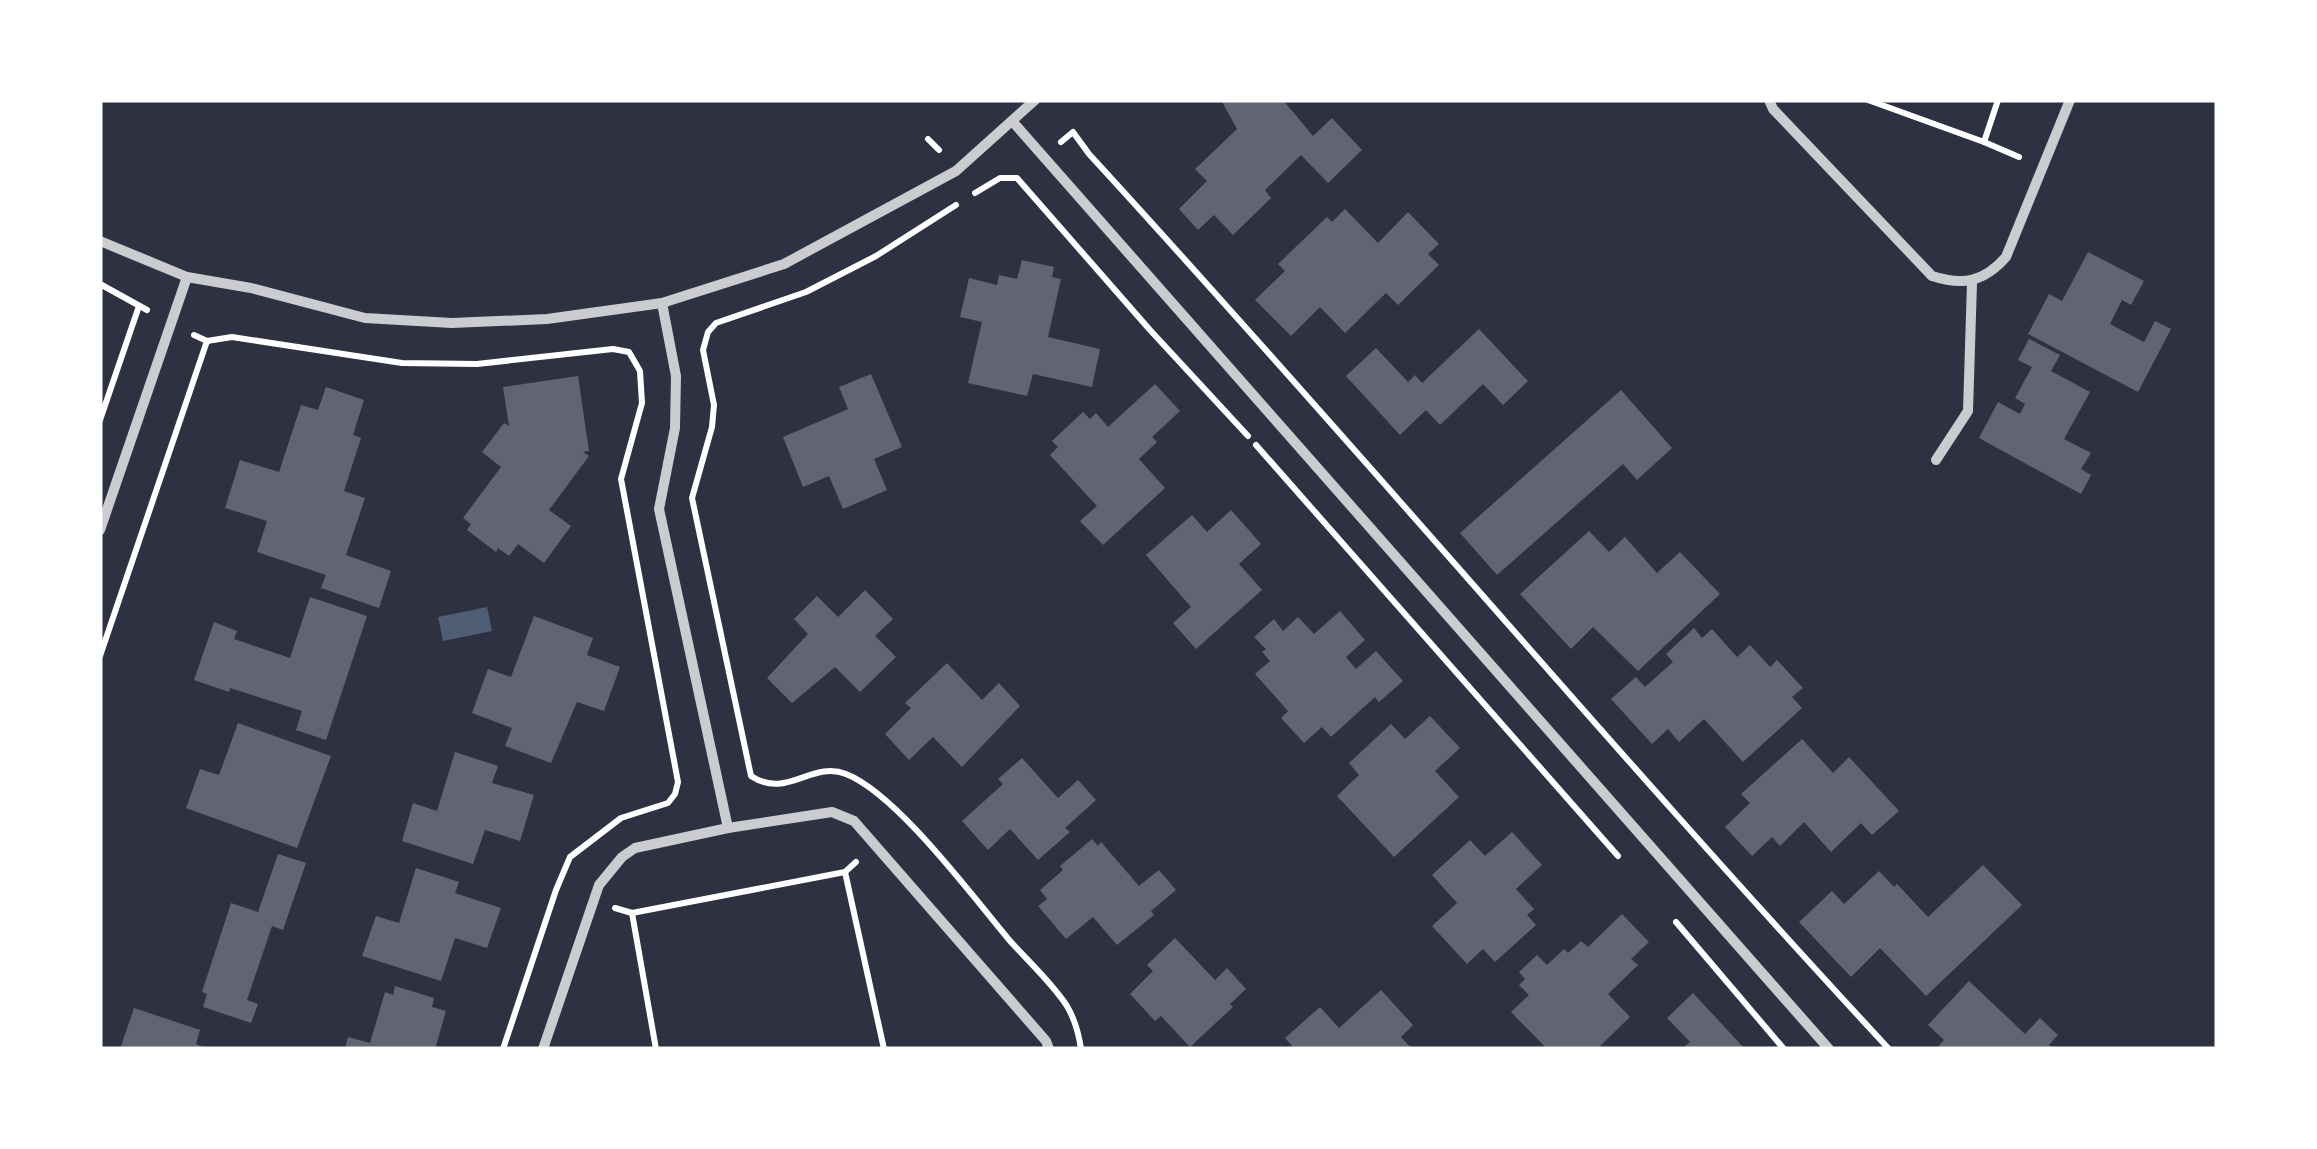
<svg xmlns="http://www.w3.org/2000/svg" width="2317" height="1149" font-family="'Archivo Narrow',sans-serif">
<rect width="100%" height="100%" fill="#2d3142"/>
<path fill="#4f5d75" d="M487,607l5,24 -49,10 -5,-24z"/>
<g fill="#626471">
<path d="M1221,100h62l30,36 19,-18 30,32 -34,33 -27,-28 -36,35 6,8 -38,37 -19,-20 -16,15 -19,-21 28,-28 -12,-12 42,-40z"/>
<path d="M1345,209l33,34 30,-31 31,32 -11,10 11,11 -41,40 -12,-12 -41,40 -25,-26 -29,29 -36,-36 30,-29 -7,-7 49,-47 5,5z"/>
<path d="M2088,252l56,29 -13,24 -9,-5 -12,24 34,18 11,-21 16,8 -33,63 -110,-58 21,-40 13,7z"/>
<path d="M1022,260l32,7 -2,10 9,2 -13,58 52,12 -8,38 -59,-13 -6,22 -59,-13 14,-61 -22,-5 9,-39 28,7 2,-10 18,4z"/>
<path d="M1479,329l49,52 -25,24 -20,-21 -43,41 -14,-15 -26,25 -54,-59 30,-28 32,34 7,-7 7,8z"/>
<path d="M2029,339l31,16 -9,16 39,21 -26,47 27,14 -10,16 10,6 -10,19 -102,-56 19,-36 22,12 5,-10 -10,-6 17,-31 -14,-7z"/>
<path d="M871,374l31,73 -28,12 13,31 -44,19 -14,-33 -26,11 -20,-50 65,-28 -9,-22z"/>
<path d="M578,376l11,75 -6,1 6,4 -40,54 22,16 -27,37 -26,-19 -9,12 -11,-8 -2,4 -29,-22 4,-6 -8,-6 38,-51 -19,-15 22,-29 5,3 -6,-39z"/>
<path d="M1155,384l25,27 -28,26 5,5 -18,17 26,29 -62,57 -23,-24 17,-15 -47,-51 8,-8 -6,-6 31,-29 7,7 6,-6 12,14z"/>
<path d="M326,387l38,13 -11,35 8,3 -17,53 21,7 -19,57 45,16 -12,37 -58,-20 5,-13 -69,-23 10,-31 -42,-13 15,-48 39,12 22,-67 17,5z"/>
<path d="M1621,390l51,58 -35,32 -14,-16 -126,111 -37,-42z"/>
<path d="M1231,510l30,34 -22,20 23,26 -66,59 -23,-26 18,-16 -45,-52 46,-40 15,17z"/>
<path d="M1589,531l20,21 16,-15 32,36 23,-21 40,42 -82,77 -45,-44 -22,22 -51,-55z"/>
<path d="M865,590l28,29 -18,17 21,21 -36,35 -25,-25 -43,36 -25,-25 41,-44 -14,-15 23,-23 21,21z"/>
<path d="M310,597l57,19 -41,124 -30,-10 6,-19 -72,-23 -1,4 -35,-12 20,-58 23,9 -3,8 56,19z"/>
<path d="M1340,611l25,29 -19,17 10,12 20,-18 27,30 -24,21 -4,-5 -44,40 -9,-10 -18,16 -23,-25 7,-7 -33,-37 15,-13 -8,-9 4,-3 -12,-12 20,-18 9,12 15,-14 16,17z"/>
<path d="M534,616l59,22 -6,17 33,12 -16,44 -27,-9 -26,61 -46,-17 7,-18 -40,-15 16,-44 23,8z"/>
<path d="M1694,628l8,10 10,-9 25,28 13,-12 20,22 7,-7 26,28 -11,9 10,11 -59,54 -39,-43 -25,23 -11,-13 -16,15 -41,-45 25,-22 9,10 28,-25 -7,-8z"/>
<path d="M947,663l35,37 17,-17 21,23 -58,61 -29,-30 -24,23 -24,-26 26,-26 -6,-5z"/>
<path d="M1430,716l30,32 -25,23 24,26 -65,60 -57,-61 22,-21 -10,-12 42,-39 14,15z"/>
<path d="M238,723l93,33 -34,92 -111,-40 14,-39 19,6z"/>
<path d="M1802,739l31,34 16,-16 50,54 -27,24 -11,-12 -30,29 -27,-30 -24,24 -8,-9 -20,19 -27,-29 25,-24 -9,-9z"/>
<path d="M455,752l43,14 -6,17 42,12 -14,46 -35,-11 -12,34 -71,-23 11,-38 24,8z"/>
<path d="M1022,758l36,40 20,-18 18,20 -31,28 5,4 -32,28 -28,-31 -22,21 -26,-29 41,-37 -5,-5z"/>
<path d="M1512,832l30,33 -26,24 18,20 -7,6 9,10 -41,37 -12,-13 -16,15 -35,-38 25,-23 -25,-28 38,-35 15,16z"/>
<path d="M1092,839l6,7 3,-4 38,44 20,-16 17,20 -25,21 3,4 -37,30 -24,-28 -27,22 -28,-33 9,-7 -7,-9 23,-20 -3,-4z"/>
<path d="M278,854l28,9 -23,67 -11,-4 -25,74 11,4 -7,19 -48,-16 4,-13 -5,-2 29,-89 27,9z"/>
<path d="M1983,865l39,40 -96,91 -46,-48 -29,29 -52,-55 33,-31 12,13 35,-33 15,16 3,-3 31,33z"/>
<path d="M416,868l43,14 -4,11 46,15 -14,40 -32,-10 -14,43 -79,-25 14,-40 23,7z"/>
<path d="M1622,914l27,28 -18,17 7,6 -30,29 22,23 -33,32h-50l-36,-37 18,-17 -10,-10 6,-6 -6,-7 18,-17 10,10 17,-16 4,4 13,-12 7,6z"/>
<path d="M1175,938l40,42 12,-12 19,21 -16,15 3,3 -43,40 -29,-31 -6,5 -25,-27 23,-23 -6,-6z"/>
<path d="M1969,981l56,53 15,-16 18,17 -9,10 4,4h-117l8,-9 -16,-15z"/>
<path d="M395,986l39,12 -2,9 14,4 -11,38h-90l3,-12 22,6 15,-51 8,3z"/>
<path d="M1381,990l32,35 -12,12 11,12h-117l-10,-11 35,-31 19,21z"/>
<path d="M1693,993l52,56h-63l8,-7 -23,-24z"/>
<path d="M134,1008l66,22 -4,14 12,5h-88z"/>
</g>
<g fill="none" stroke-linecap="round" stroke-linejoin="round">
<g stroke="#fff" stroke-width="6">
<path d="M1868,100l116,42 14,-42"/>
<path d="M928,139l11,11"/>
<path d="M1061,142l12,-10 16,22c271,295 528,602 800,895"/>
<path d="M1984,142l35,15"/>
<path d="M975,193l25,-15h17l133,152 98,106"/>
<path d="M956,205l-80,51 -70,36 -90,31 -8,9 -5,18 11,55 -2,22 -20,71 59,278c36,24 61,-16 95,-2 51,20 127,123 165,168 18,20 41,41 56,64 7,12 12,29 14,43"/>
<path d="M100,284l47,26"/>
<path d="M194,335l13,6 25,-4 170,26 75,1 136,-15 16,3 11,19 2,32 -21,76 57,303 -3,12 -7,9 -47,15 -51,39 -14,33 -53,159"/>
<path d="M100,420l39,-114"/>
<path d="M1256,445l362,411"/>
<path d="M100,656l107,-315"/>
<path d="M856,862l-11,10 39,177"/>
<path d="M615,908l17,5 213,-41"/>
<path d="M632,913l24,136"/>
<path d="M1676,922l108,127"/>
</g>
<g stroke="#caccd0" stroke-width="10">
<path d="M1769,100l4,9 159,167c31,10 52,6 74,-19l64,-157"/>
<path d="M1013,122l816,927"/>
<path d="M100,241l87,36 64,11 114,30 87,5 95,-4 115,-16 122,-39 172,-93 79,-71"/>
<path d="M662,303l14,73 -1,52 -16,81 69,319"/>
<path d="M1936,460l32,-49 4,-128"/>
<path d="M100,530l87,-253"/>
<path d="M543,1049l56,-164 23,-28 13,-9 93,-20 104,-16 22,9 192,220 3,8"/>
</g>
</g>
<rect width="2317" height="1149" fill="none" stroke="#ffffff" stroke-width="205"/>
</svg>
